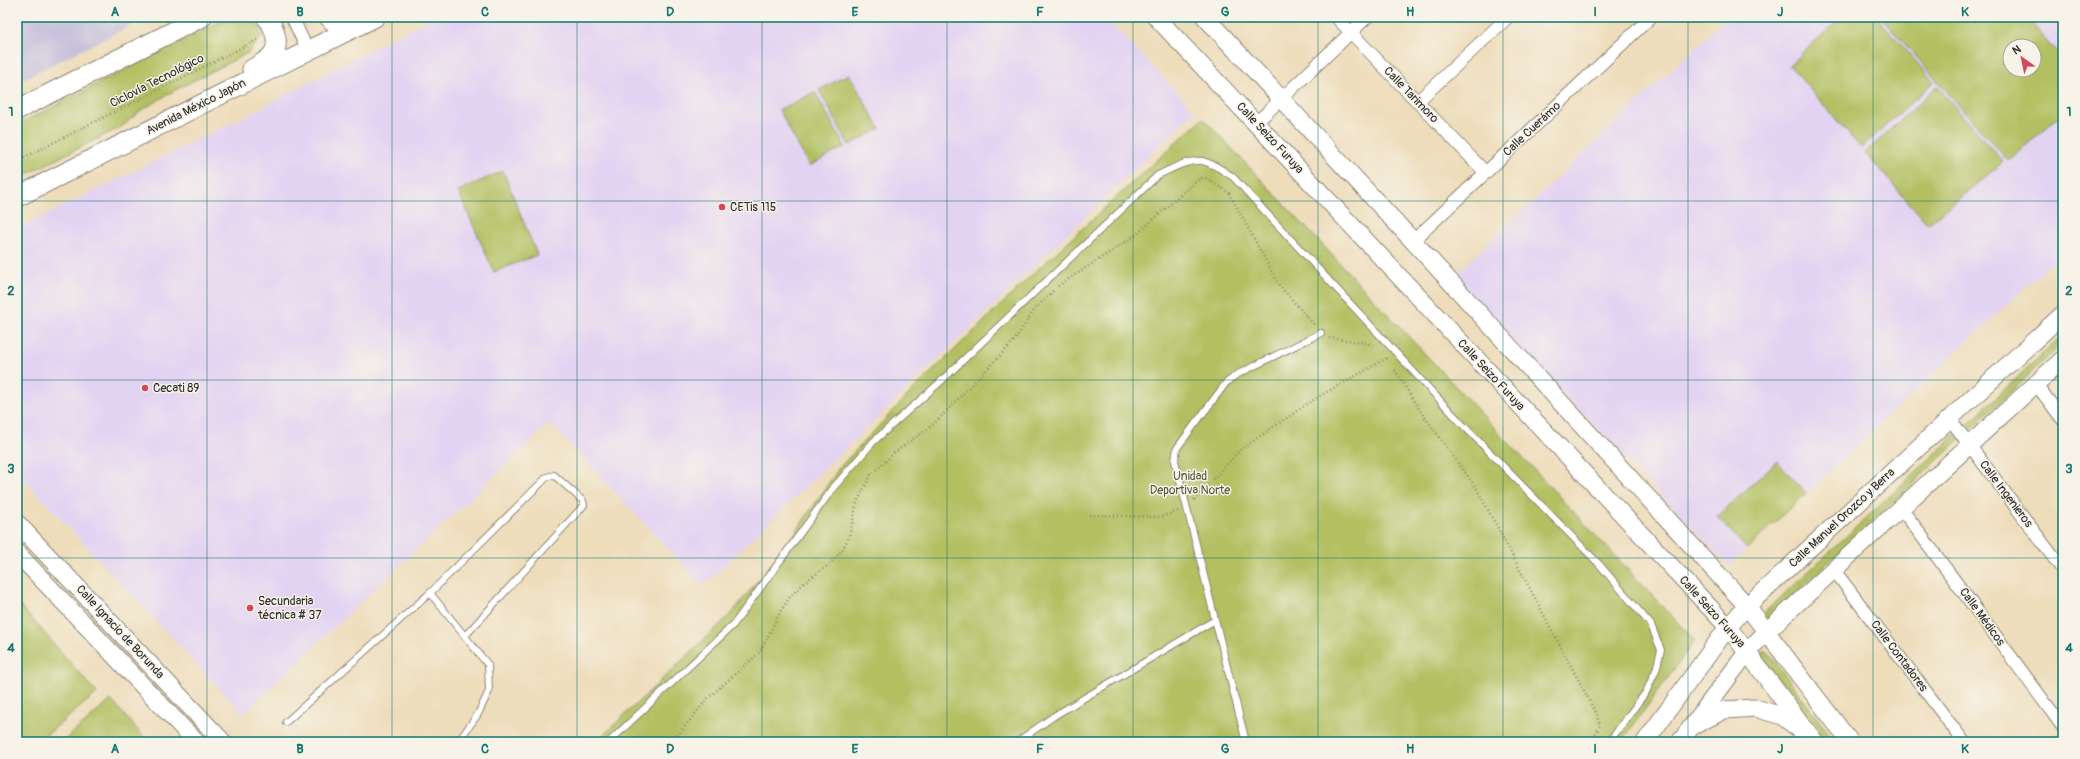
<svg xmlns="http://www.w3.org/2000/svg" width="2080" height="759" font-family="Pangolin,sans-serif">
<rect width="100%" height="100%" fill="#f7f3e8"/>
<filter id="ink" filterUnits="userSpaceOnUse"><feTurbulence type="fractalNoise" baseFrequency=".025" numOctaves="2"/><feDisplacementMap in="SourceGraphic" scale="8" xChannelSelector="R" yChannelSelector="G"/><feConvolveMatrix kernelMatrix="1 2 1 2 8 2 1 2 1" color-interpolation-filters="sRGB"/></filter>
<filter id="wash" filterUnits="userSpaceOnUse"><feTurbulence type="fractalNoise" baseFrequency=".012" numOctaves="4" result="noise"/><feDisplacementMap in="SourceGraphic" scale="16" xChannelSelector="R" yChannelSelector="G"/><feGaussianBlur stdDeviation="0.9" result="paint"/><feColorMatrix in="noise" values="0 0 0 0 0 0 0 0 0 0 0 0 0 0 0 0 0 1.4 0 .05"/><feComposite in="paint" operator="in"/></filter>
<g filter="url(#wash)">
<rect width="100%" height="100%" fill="#edb"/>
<g fill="#e3d3f2" fill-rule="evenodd">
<path d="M433,17h672l90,94 -492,475 -153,-163 -307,291 -226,-242v-243l241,-119z"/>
<path d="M1728,17h322l13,15v220l-334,314 -277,-288zM2010,46h24v24h-24z"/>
</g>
<path fill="#c6c0da" d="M17,17h131l-131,65z"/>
<g fill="#b2c062" stroke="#6e7646" fill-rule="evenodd">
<path d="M229,17h20l10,10 3,10 -14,16 -71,36 -37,22 -17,15 -106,53v-54z"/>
<path d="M1842,17h35l57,65 -73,66 -72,-83z"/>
<path d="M1881,17h145l37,42v54l-55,48zM2010,46h24v24h-24z"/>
<path d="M849,74l31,55 -31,16 -30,-55z"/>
<path d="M1937,86l66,76 -75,62 -63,-71z"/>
<path d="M815,92l30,55 -36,19 -30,-56z"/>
<path d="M1203,118l492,523 -74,101h-1025l136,-129 57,-71 50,-74 73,-77 125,-121z"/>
<path d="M503,171l34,84 -43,17 -36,-81z"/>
<path d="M2063,335v8l-297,278 -4,-5 4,-5z"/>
<path d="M1777,461l29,32 -59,56 -30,-32z"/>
<path d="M17,602l80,91 -59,49h-21z"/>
<path d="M1762,651h5l68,91h-10l-63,-85z"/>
<path d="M111,700l37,42h-86z"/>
</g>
</g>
<g filter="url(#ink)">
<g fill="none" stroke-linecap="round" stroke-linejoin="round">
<g stroke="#8c8473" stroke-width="8">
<g id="lane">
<path d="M430,593l58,72 1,26 -11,23 -20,28"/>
<path d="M286,722l144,-129 117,-116 7,-2 29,26 1,4 -119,131"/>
<path d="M609,742l125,-118 100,-137 40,-46 64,-57 220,-209c12,-5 30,-16 44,-14 11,2 22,10 31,16l229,247 137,140 52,61 10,25 -5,20 -10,22 -37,50"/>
<path d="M1017,742l37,-26 161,-96"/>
<path d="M1246,742l-71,-281 2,-13 49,-65 10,-8 85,-42"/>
</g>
</g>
<g stroke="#8c8473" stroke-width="14">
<g id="street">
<path d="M292,17l16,34"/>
<path d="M1336,17l150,156"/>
<path d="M1417,102l91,-85"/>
<path d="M1256,123l111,-106"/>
<path d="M1413,241l238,-224"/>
<path d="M2036,384l27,36"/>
<path d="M1950,419l113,151"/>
<path d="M1901,508l162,219"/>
<path d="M1834,570l130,172"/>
</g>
</g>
<g stroke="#8c8473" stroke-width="19">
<g id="secondary">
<path d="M1156,17l572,610 87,115"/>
<path d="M1205,17l208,224 334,365 103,136"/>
<path d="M17,523l206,219"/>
<path d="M17,553l179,189"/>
<path d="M1695,725l29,-15 31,-2 27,8 17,13"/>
<path d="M1645,742l83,-115 19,-21 316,-292"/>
<path d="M1680,742l68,-91 19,-20 296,-272"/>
</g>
</g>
<g stroke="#8c8473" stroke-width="21">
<g id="primary">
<path d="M329,17l7,7 21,2"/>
<path d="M252,69c7,-4 18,-9 22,-17 6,-10 -1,-28 -8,-35"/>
<path d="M17,110l185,-93"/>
<path d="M17,197l358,-180"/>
</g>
</g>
<g stroke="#8c8473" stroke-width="2.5" stroke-dasharray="1 3" stroke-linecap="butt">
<path d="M17,161l242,-122"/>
<path d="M1058,286l78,-51 59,-53 6,-4 7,1 21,14 50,92 36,41"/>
<path d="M1329,338l33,4 13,4"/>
<path d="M1395,370l26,42 56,77 120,226 3,11 -10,16"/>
<path d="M1194,500l46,-50 73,-50 74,-42"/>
<path d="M1090,515l71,2 17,-6"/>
<path d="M672,742l36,-44 52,-46 20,-40 10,-15 16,-16 24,-17 12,-14 7,-13 8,-35 14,-27 23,-22 40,-29 27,-28 53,-55 21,-32 20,-20"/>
</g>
<use href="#lane" stroke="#fff" stroke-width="6"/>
<use href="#street" stroke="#fff" stroke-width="12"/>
<use href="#secondary" stroke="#fff" stroke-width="17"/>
<use href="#primary" stroke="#fff" stroke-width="19"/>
</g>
</g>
<path fill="none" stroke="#0f766e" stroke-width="1" stroke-opacity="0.55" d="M207,17v725M392,17v725M577,17v725M762,17v725M947,17v725M1133,17v725M1318,17v725M1503,17v725M1688,17v725M1873,17v725M17,201h2046M17,380h2046M17,558h2046"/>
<g fill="#d1495b" stroke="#f7f3e8" stroke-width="1.5">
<circle cx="722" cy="207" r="4"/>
<circle cx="145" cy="388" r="4"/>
<circle cx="250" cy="608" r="4"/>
</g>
<g text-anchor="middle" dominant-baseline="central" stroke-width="3" stroke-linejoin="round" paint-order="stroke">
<g font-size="12" fill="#2b2b2b" stroke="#f7f3e8">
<text transform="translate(157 81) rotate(-27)">Ciclovía Tecnológico</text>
<text transform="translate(1411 95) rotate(46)">Calle Tarimoro</text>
<text transform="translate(196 107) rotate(-27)">Avenida México Japón</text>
<text transform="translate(1532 129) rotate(-43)">Calle Cuerámo</text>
<text transform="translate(1270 138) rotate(47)">Calle Seizo Furuya</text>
<text transform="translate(1491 375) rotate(47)">Calle Seizo Furuya</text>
<text transform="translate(2006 494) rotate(53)">Calle Ingenieros</text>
<text transform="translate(1842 518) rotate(-43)">Calle Manuel Orozco y Berra</text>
<text transform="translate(1712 612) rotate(48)">Calle Seizo Furuya</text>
<text transform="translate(1982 617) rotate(54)">Calle Médicos</text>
<text transform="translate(120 632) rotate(47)">Calle Ignacio de Borunda</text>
<text transform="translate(1899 656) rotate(53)">Calle Contadores</text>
</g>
<g font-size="12" fill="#2b2b2b" stroke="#f7f3e8" text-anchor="start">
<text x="730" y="207">CETis 115</text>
<text x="153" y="388">Cecati 89</text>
<text x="258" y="601">Secundaria<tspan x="258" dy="14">técnica # 37</tspan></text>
</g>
<g font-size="12" fill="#54583c" stroke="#f7f3e8">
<text x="1190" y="476">Unidad<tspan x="1190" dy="14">Deportiva Norte</tspan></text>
</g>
</g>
<rect width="2080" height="759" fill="none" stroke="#f7f3e8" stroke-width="44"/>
<g transform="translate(2022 58) rotate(327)"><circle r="19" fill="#f7f3e8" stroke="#a5a39c"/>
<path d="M0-3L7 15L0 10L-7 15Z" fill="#d1495b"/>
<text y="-6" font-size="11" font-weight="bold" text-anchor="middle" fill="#2b2b2b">N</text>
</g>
<rect x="22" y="22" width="2036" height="715" fill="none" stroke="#0f766e" stroke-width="1.5"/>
<g font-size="13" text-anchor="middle" font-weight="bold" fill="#0f766e">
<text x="115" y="16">A</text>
<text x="300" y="16">B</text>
<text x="485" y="16">C</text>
<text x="670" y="16">D</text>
<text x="855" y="16">E</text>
<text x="1040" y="16">F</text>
<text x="1225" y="16">G</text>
<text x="1410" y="16">H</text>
<text x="1595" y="16">I</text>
<text x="1780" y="16">J</text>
<text x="1965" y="16">K</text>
<text x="11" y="116">1</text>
<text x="2069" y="116">1</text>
<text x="11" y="295">2</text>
<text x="2069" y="295">2</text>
<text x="11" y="473">3</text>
<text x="2069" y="473">3</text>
<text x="11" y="652">4</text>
<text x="2069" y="652">4</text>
<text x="115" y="753">A</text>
<text x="300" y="753">B</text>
<text x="485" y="753">C</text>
<text x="670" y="753">D</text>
<text x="855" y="753">E</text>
<text x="1040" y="753">F</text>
<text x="1225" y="753">G</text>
<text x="1410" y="753">H</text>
<text x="1595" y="753">I</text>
<text x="1780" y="753">J</text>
<text x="1965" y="753">K</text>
</g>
</svg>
